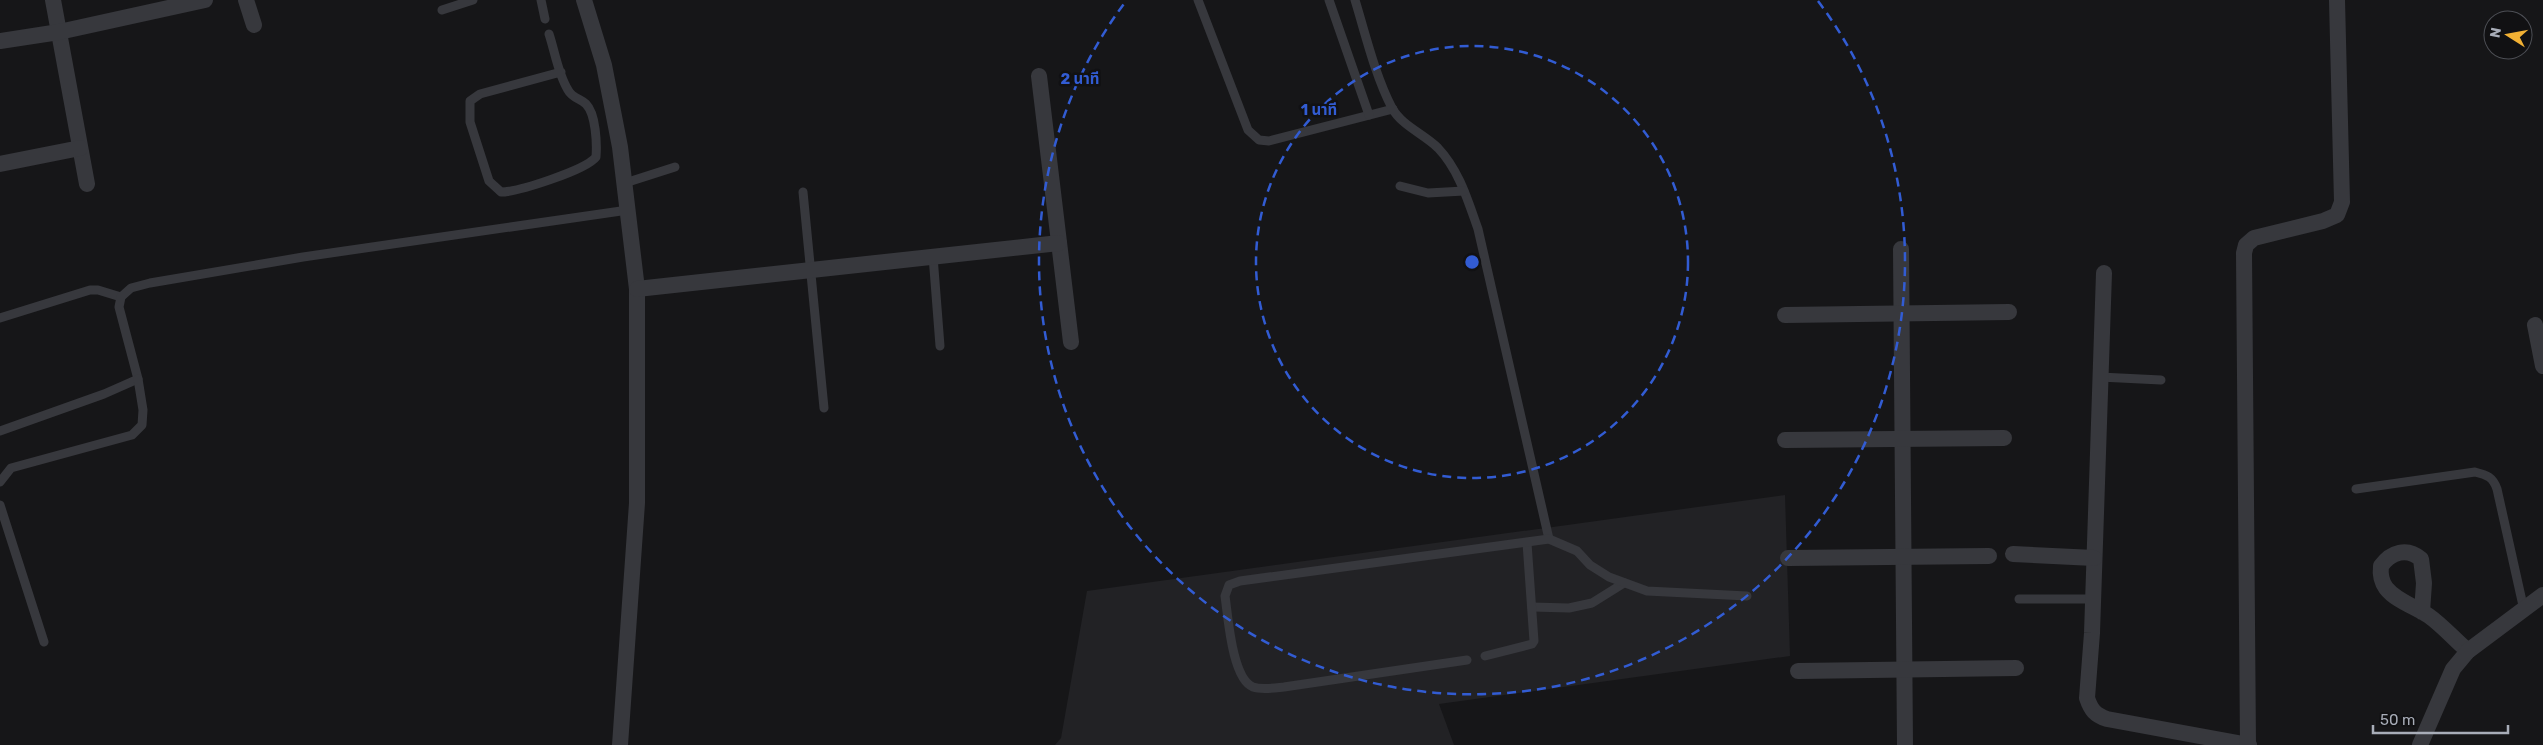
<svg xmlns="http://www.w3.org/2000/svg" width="2543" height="745" font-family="Rubik,'Noto Sans Thai',sans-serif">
<rect width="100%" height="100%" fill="#161618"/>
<path fill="#222225" d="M1785,495l5,161 -351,48 15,41h-399l6,-7 26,-147z"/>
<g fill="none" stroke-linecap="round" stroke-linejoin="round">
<g stroke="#37383d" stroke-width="9">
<path d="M541,0l4,19"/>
<path d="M1198,0l50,130 11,10 10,1 124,-32"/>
<path d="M1329,0l40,115"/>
<path d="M1355,0c11,36 20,75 37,108 10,18 32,26 46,40 21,22 30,53 40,81l71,310"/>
<path d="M442,10l31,-10"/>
<path d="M549,34c6,18 9,40 19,56 4,8 13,9 18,14 10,10 11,40 10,53 -10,13 -78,35 -95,35l-12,-11 -19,-59v-21l10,-7 81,-22"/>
<path d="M625,183l50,-16"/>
<path d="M1400,186l28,7 36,-2"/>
<path d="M803,192l21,216"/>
<path d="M933,256l7,90"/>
<path d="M0,318l90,-28h8l23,7"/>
<path d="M2100,377l61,3"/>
<path d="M0,431l104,-37 34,-15 -19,-72 2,-10 10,-9 19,-5 153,-26 325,-47"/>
<path d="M0,482l11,-14 121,-33 10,-10 1,-15 -5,-31"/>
<path d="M2356,489l119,-17c12,3 18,5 22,17l27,121"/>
<path d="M0,505l44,137"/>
<path d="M2019,599h74"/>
<path d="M1532,607l37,1 23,-5 32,-20"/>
<path d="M1485,656l47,-12 2,-3 -7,-98"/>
<path d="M1467,660l-183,27c-10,1 -22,3 -31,0 -21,-8 -25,-71 -28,-91l4,-11 11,-4 309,-42 28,12 13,14 19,12 38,14 100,5"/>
</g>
<g stroke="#37383d" stroke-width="16">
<path d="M53,0l34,184"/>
<path d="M246,0l8,25"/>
<path d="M584,0l20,65 16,82 17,142v214l-17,242"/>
<path d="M0,41l59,-9 146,-32"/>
<path d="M1039,76l32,266"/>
<path d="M0,164l80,-16"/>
<path d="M1901,249l4,496"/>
<path d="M2104,273l-12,360 -5,65c4,12 8,17 20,21l142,26"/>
<path d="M637,289l422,-46"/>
<path d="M1785,315l224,-3"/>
<path d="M2535,325l8,41"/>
<path d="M1785,440l219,-2"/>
<path d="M2013,554l81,4"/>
<path d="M1788,558l201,-2"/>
<path d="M2422,612l2,-29 -3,-24c-14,-12 -30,-7 -40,7 -1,8 0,15 5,22 10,13 30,19 43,28 14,10 26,24 39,35"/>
<path d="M1798,671l218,-3"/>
<path d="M2248,745l-4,-492 2,-8 8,-7 69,-17 14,-6 5,-13 -5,-202"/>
<path d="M2420,745l33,-76 15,-18 75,-56"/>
</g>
</g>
<g fill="none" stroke="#325cd3" stroke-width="2.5" stroke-dasharray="9 6">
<circle cx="1472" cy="262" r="216"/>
<path d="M1818 1A433 433 0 1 1 1126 1"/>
</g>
<circle cx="1472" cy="262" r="8" fill="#325cd3" stroke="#111113" stroke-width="2.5"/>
<g font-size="15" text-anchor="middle" font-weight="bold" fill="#325cd3" stroke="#111113" stroke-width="5" stroke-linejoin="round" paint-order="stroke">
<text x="1080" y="84">2 นาที</text>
<text x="1319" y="115">1 นาที</text>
</g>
<g transform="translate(2508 35) rotate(281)"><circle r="24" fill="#111113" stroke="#4d4f55"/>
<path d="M0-4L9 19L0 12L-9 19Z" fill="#f2b134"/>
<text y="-8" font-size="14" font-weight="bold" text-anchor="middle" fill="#a8adb8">N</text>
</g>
<path d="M2373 725v8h135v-8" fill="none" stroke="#a8adb8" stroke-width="2.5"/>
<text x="2380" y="725" font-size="15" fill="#a8adb8" stroke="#111113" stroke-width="4" paint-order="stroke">50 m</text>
</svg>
